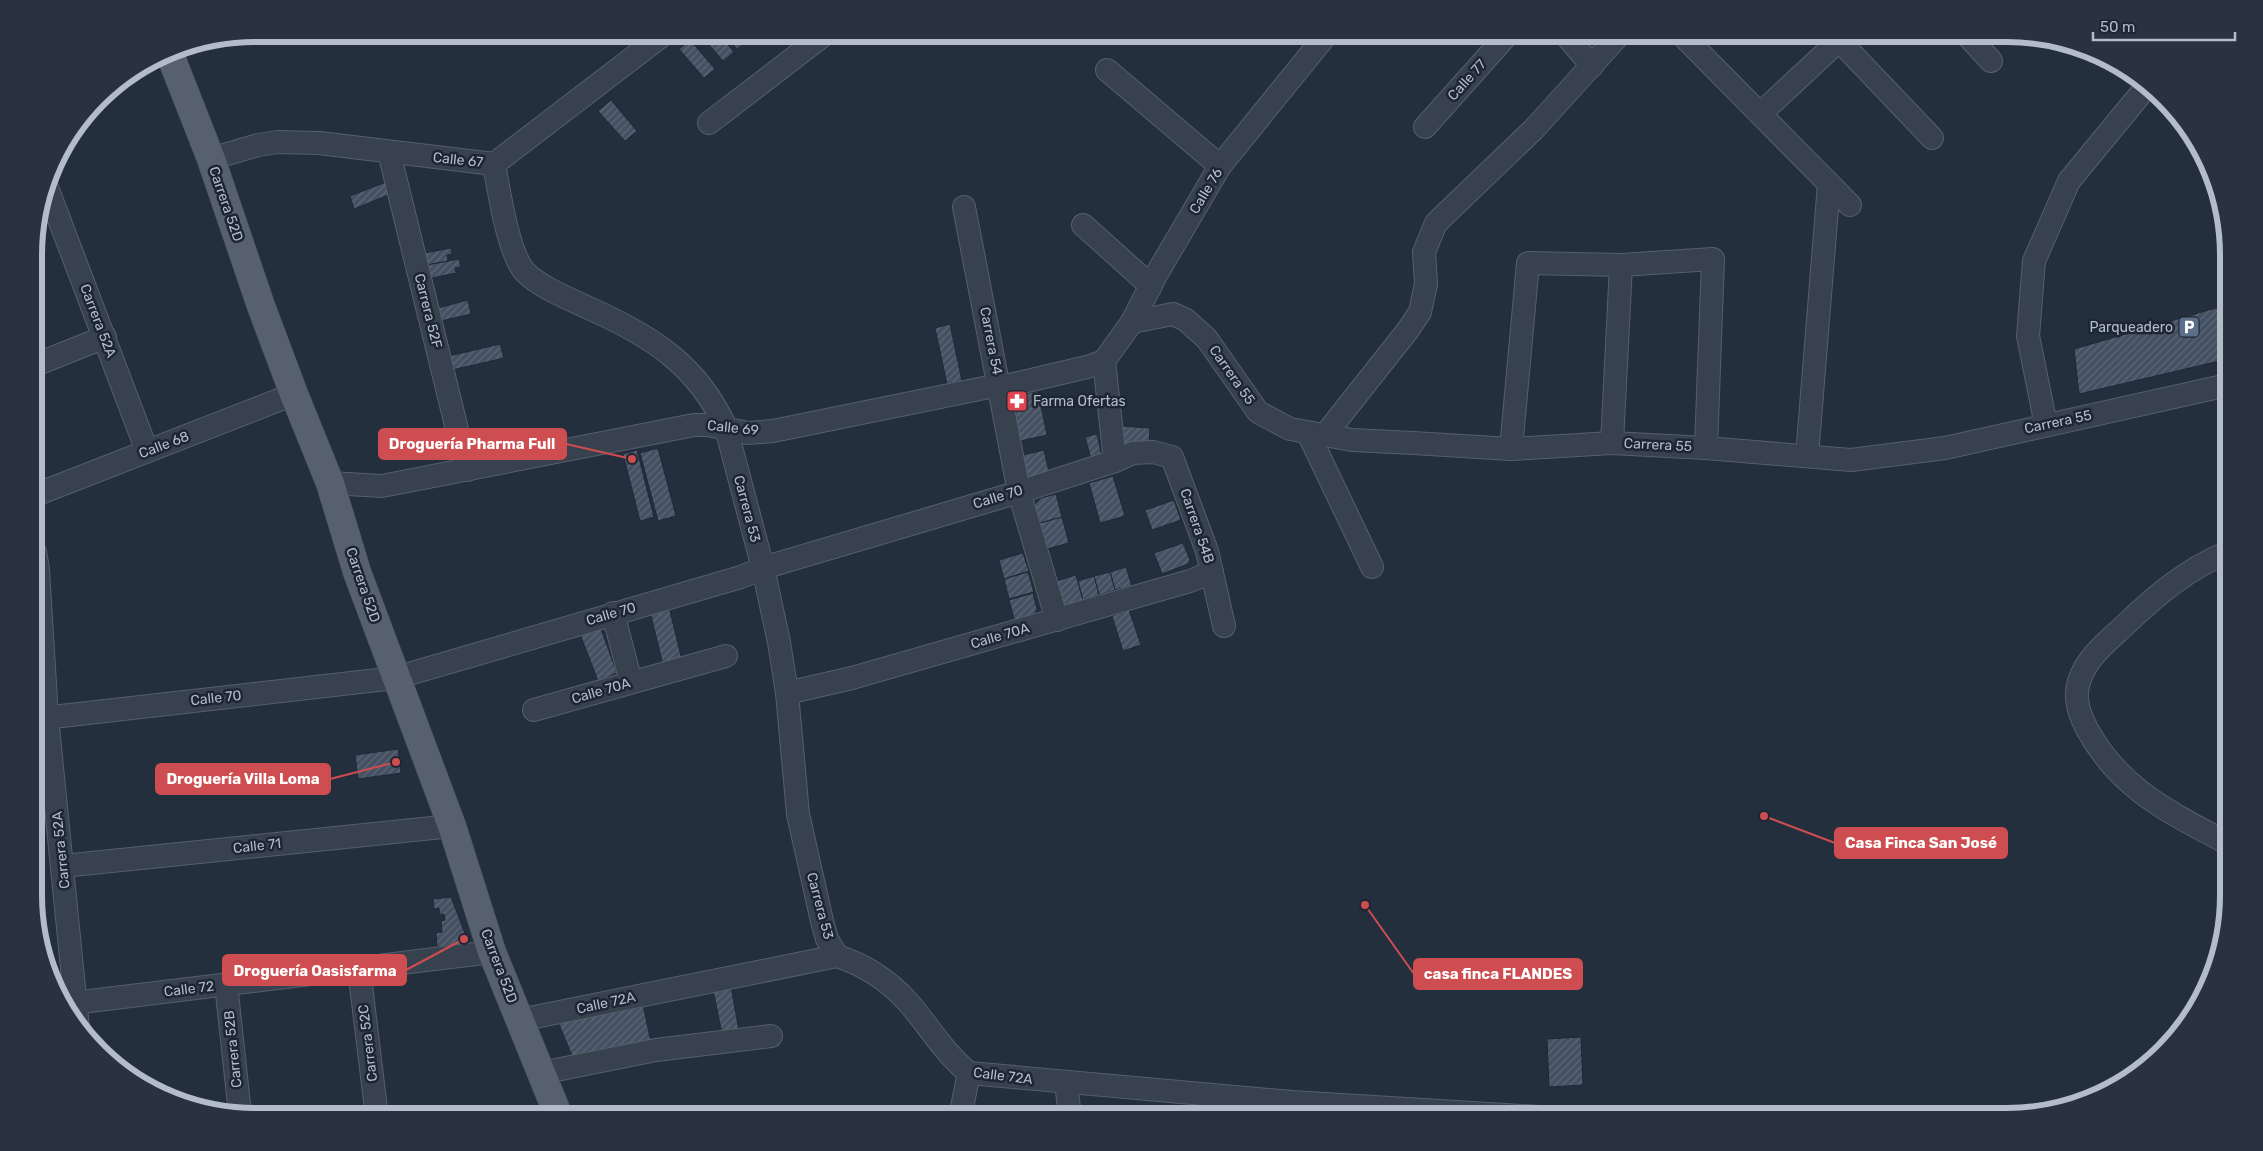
<svg xmlns="http://www.w3.org/2000/svg" width="2263" height="1151" font-family="Rubik,sans-serif">
<defs>
<pattern id="building-hatch" width="6" height="6" patternUnits="userSpaceOnUse" patternTransform="scale(1.25)"><rect width="6" height="6" fill="#455162"/><path d="M-1 1l2-2M0 6l6-6M5 7l2-2" fill="none" stroke="#5d6877"/></pattern>
</defs>
<rect width="100%" height="100%" fill="#242f3e"/>
<g fill="url(#building-hatch)" stroke="#1f2835">
<path d="M700,34h19l15,18 -11,9z"/>
<path d="M725,34h17l6,6 -11,9z"/>
<path d="M690,40l25,29 -11,9 -25,-29z"/>
<path d="M611,100l26,31 -12,10 -27,-30z"/>
<path d="M389,181l4,12 -39,16 -4,-13z"/>
<path d="M451,248l1,6 -5,1 1,6 -21,4 -2,-12z"/>
<path d="M459,259l2,8 -6,1 1,5 -29,6v-14z"/>
<path d="M2228,289v70l-149,35 -5,-45 152,-44z"/>
<path d="M468,300l3,14 -30,7 -3,-13z"/>
<path d="M950,324l12,57 -15,3 -12,-56z"/>
<path d="M500,344l4,14 -52,12 -3,-14z"/>
<path d="M1038,391l9,44 -27,6 -9,-44z"/>
<path d="M1121,426l29,2 -1,15 -27,3z"/>
<path d="M1097,434l4,18 -2,5 -8,2 -6,-22z"/>
<path d="M658,448l18,68 -18,5 -18,-68z"/>
<path d="M637,450l17,67 -14,4 -17,-67z"/>
<path d="M1044,450l5,22 -20,5 -6,-3 -4,-18z"/>
<path d="M1113,476l12,40 -25,7 -11,-40z"/>
<path d="M1056,494l6,23 -22,6 -6,-18 7,-7z"/>
<path d="M1174,500l7,20 -29,10 -7,-20z"/>
<path d="M1062,517l7,26 -22,6 -7,-26z"/>
<path d="M1183,543l7,17 -2,4 -26,10 -8,-21z"/>
<path d="M1023,553l6,18 -25,8 -5,-19z"/>
<path d="M1126,567l6,19 -17,4 -5,-18z"/>
<path d="M1028,572l6,20 -25,7 -5,-20z"/>
<path d="M1110,572l5,18 -16,5 -5,-19z"/>
<path d="M1076,575l7,25 -22,7 -11,-24z"/>
<path d="M1094,576l5,19 -16,5 -5,-19z"/>
<path d="M1033,593l4,16 -3,7 -19,6 -6,-22z"/>
<path d="M669,607l13,53 -19,5 -13,-53z"/>
<path d="M1129,610l12,35 -18,6 -11,-35z"/>
<path d="M600,626l17,47 -19,8 -18,-47z"/>
<path d="M398,749l3,24 -43,6 -3,-24z"/>
<path d="M451,897l18,47 -32,3 -1,-14 6,-1 -1,-11 4,-1 -1,-6 -4,1 -1,-7 -5,1 -1,-10z"/>
<path d="M731,986l9,50 -17,3 -10,-49z"/>
<path d="M643,1004l9,43 -77,16 -17,-41z"/>
<path d="M1581,1037l2,48 -34,2 -2,-48z"/>
</g>
<g fill="none" stroke-linecap="round" stroke-linejoin="round">
<g stroke="#565f6c" stroke-width="24">
<g id="minor">
<path d="M1565,34l27,32"/>
<path d="M1833,34l99,104"/>
<path d="M1966,34l25,27"/>
<path d="M1686,39l164,166"/>
<path d="M1107,70l113,96"/>
<path d="M1760,114l86,-80"/>
<path d="M709,123l116,-89"/>
<path d="M1425,127l83,-93"/>
<path d="M389,152l78,318"/>
<path d="M211,159l47,-14 20,-3 41,1 175,21 170,-130"/>
<path d="M494,164c5,26 14,91 32,109 17,16 46,27 67,37 60,27 105,56 133,118l37,140 16,74 8,51 11,121 24,107 5,18 10,17"/>
<path d="M48,190l99,261"/>
<path d="M964,207l55,285 38,128"/>
<path d="M1083,225l68,61"/>
<path d="M1132,322l41,-8 13,6 21,19 51,73 32,17 62,11 61,3 98,6 101,-6 94,5 145,12 94,-12 283,-63"/>
<path d="M1104,361l28,-39 24,-47 64,-109 107,-132"/>
<path d="M1104,361l11,100"/>
<path d="M35,365l70,-28"/>
<path d="M2046,425l-18,-89 6,-75 35,-80 79,-96"/>
<path d="M1308,433l64,134"/>
<path d="M1325,435l83,-105 12,-18 6,-28 -2,-32 12,-29 98,-94 86,-95"/>
<path d="M1612,443l9,-178"/>
<path d="M1511,449l17,-186 93,2 92,-6 -7,189"/>
<path d="M1807,456l22,-272"/>
<path d="M330,483l52,3 312,-61h13l41,8 25,-2 226,-46h11l77,-18 17,-6"/>
<path d="M35,495l259,-101"/>
<path d="M35,552l3,17 9,148 31,311"/>
<path d="M2228,552c-41,17 -73,44 -104,74 -14,13 -30,26 -39,42 -13,22 -9,40 2,61 33,61 84,84 142,115"/>
<path d="M613,613l18,69"/>
<path d="M787,693l65,-15 338,-97 22,-9"/>
<path d="M534,710l192,-54"/>
<path d="M35,719l360,-41 346,-101 22,-9 256,-76 96,-31 18,-8 20,-1 19,5 35,94 17,75"/>
<path d="M63,866l389,-40"/>
<path d="M359,969l18,148"/>
<path d="M226,984l14,130"/>
<path d="M65,1004l427,-52"/>
<path d="M520,1020l317,-64c28,9 51,24 71,46 21,24 36,51 61,71l323,29 248,15"/>
<path d="M541,1073l115,-23 115,-14"/>
<path d="M1066,1082l4,35"/>
<path d="M960,1117l9,-44"/>
</g>
</g>
<g stroke="#414a57" stroke-width="29">
<path id="major" d="M169,52l42,107 50,147 33,88 36,89 27,89 95,254 40,126 67,165"/>
</g>
<use href="#minor" stroke="#38414e" stroke-width="22"/>
<use href="#major" stroke="#56606e" stroke-width="28"/>
</g>
<defs>
<g id="parking-square" transform="scale(1.125)"><rect x="-9" y="-9" width="18" height="18" rx="4" fill="#5c6f8a" stroke="#1d2633"/><path d="M-3.5-5.5H1a3.5 3.5 0 0 1 0 7H-1V5.5H-3.5ZM-1-3.4V-.6H.8a1.4 1.4 0 0 0 0-2.8Z" fill="#fff"/></g>
<g id="pharmacy-square" transform="scale(1.125)"><rect x="-9" y="-9" width="18" height="18" rx="4" fill="#e0444e" stroke="#1d2633"/><path d="M-2-6h4v4h4v4h-4v4h-4v-4h-4v-4h4Z" fill="#fff"/></g>
</defs>
<g fill-rule="evenodd">
<use href="#parking-square" x="2189" y="327"/>
<use href="#pharmacy-square" x="1017" y="401"/>
</g>
<g text-anchor="middle" dominant-baseline="central" stroke-width="5" stroke-linejoin="round" paint-order="stroke">
<g font-size="14" fill="#b4bcc9" stroke="#1d2633">
<text transform="translate(1467 80) rotate(-48)">Calle 77</text>
<text transform="translate(458 160) rotate(6)">Calle 67</text>
<text transform="translate(1206 191) rotate(-59)">Calle 76</text>
<text transform="translate(226 204) rotate(71)">Carrera 52D</text>
<text transform="translate(428 311) rotate(76)">Carrera 52F</text>
<text transform="translate(98 321) rotate(69)">Carrera 52A</text>
<text transform="translate(991 341) rotate(79)">Carrera 54</text>
<text transform="translate(1232 375) rotate(55)">Carrera 55</text>
<text transform="translate(2058 422) rotate(-12)">Carrera 55</text>
<text transform="translate(733 428) rotate(6)">Calle 69</text>
<text transform="translate(164 445) rotate(-21)">Calle 68</text>
<text transform="translate(1658 445) rotate(3)">Carrera 55</text>
<text transform="translate(998 497) rotate(-17)">Calle 70</text>
<text transform="translate(747 509) rotate(75)">Carrera 53</text>
<text transform="translate(1197 526) rotate(71)">Carrera 54B</text>
<text transform="translate(363 585) rotate(71)">Carrera 52D</text>
<text transform="translate(611 614) rotate(-16)">Calle 70</text>
<text transform="translate(1000 636) rotate(-16)">Calle 70A</text>
<text transform="translate(601 691) rotate(-16)">Calle 70A</text>
<text transform="translate(216 698) rotate(-6)">Calle 70</text>
<text transform="translate(257 846) rotate(-6)">Calle 71</text>
<text transform="translate(61 850) rotate(-96)">Carrera 52A</text>
<text transform="translate(820 906) rotate(75)">Carrera 53</text>
<text transform="translate(499 966) rotate(69)">Carrera 52D</text>
<text transform="translate(189 989) rotate(-7)">Calle 72</text>
<text transform="translate(606 1003) rotate(-12)">Calle 72A</text>
<text transform="translate(368 1043) rotate(-97)">Carrera 52C</text>
<text transform="translate(233 1049) rotate(-96)">Carrera 52B</text>
<text transform="translate(1003 1076) rotate(7)">Calle 72A</text>
</g>
<g font-size="14" fill="#b4bcc9" stroke="#1d2633" text-anchor="end">
<text x="2173" y="327">Parqueadero</text>
<text x="1033" y="401" text-anchor="start">Farma Ofertas</text>
</g>
</g>
<path d="M0 0H2263V1151H0ZM255 42H2007A213 213 0 0 1 2220 255V895A213 213 0 0 1 2007 1108H255A213 213 0 0 1 42 895V255A213 213 0 0 1 255 42Z" fill="#29323f" fill-rule="evenodd"/>
<path fill="none" stroke="#b4bcc9" stroke-width="6" d="M255 42H2007A213 213 0 0 1 2220 255V895A213 213 0 0 1 2007 1108H255A213 213 0 0 1 42 895V255A213 213 0 0 1 255 42Z"/>
<path fill="none" stroke="#ce4d50" stroke-width="2" d="M632 459L566 444M396 762L330 779M1764 816L1835 843M464 939L406 970M1365 905L1414 974"/>
<g fill="#ce4d50" stroke="#1d2633" stroke-width="2">
<circle cx="632" cy="459" r="5"/>
<circle cx="396" cy="762" r="5"/>
<circle cx="1764" cy="816" r="5"/>
<circle cx="464" cy="939" r="5"/>
<circle cx="1365" cy="905" r="5"/>
</g>
<g fill="#ce4d50" stroke="#ce4d50" stroke-width="2">
<rect x="379" y="429" width="187" height="30" rx="5"/>
<rect x="156" y="764" width="174" height="30" rx="5"/>
<rect x="1835" y="828" width="172" height="30" rx="5"/>
<rect x="223" y="955" width="183" height="30" rx="5"/>
<rect x="1414" y="959" width="168" height="30" rx="5"/>
</g>
<g font-size="15" text-anchor="middle" font-weight="bold" fill="#fff">
<text x="472" y="449">Droguería Pharma Full</text>
<text x="243" y="784">Droguería Villa Loma</text>
<text x="1921" y="848">Casa Finca San José</text>
<text x="315" y="976">Droguería Oasisfarma</text>
<text x="1498" y="979">casa finca FLANDES</text>
</g>
<path d="M2093 32v8h142v-8" fill="none" stroke="#b4bcc9" stroke-width="2.5"/>
<text x="2100" y="32" font-size="15" fill="#b4bcc9" stroke="#1d2633" stroke-width="4" paint-order="stroke">50 m</text>
</svg>
